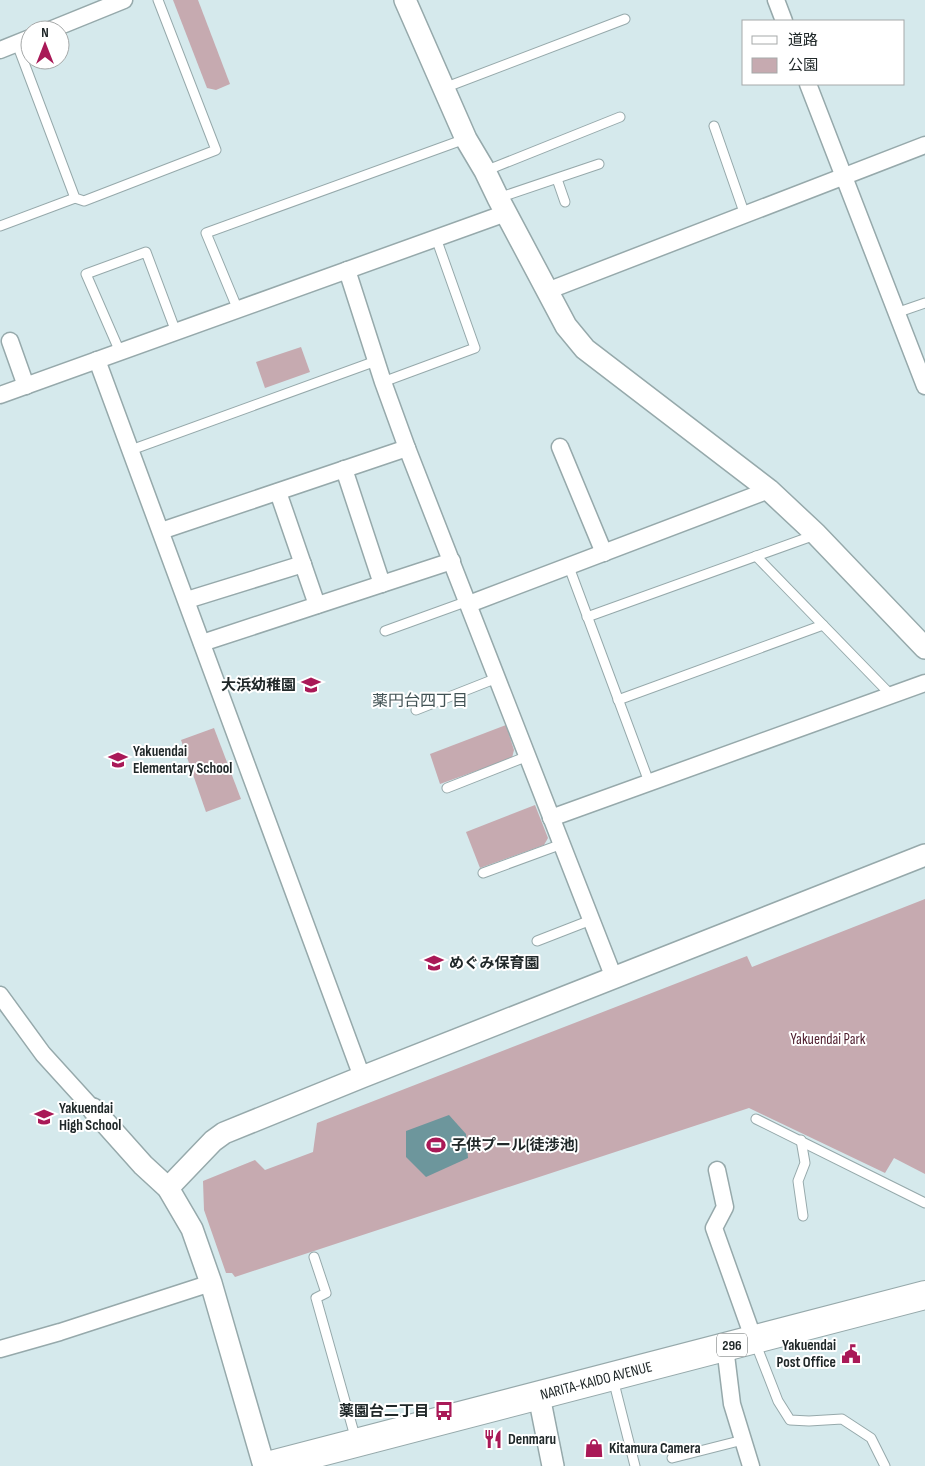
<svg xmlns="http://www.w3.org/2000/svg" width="925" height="1466" font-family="'Sofia Sans Condensed','Noto Sans JP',sans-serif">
<rect width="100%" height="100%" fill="#d5e9ec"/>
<g fill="#c6aab0">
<path d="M173,0h25l32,84 -14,6 -9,-2z"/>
<path d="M301,347l9,25 -45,16 -9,-26z"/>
<path d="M506,725l8,25 -2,8 -72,26 -10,-30z"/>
<path d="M214,728l27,71 -35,13 -25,-72z"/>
<path d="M535,805l13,33 -4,7 -64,23 -14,-36z"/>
<path d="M925,899v275l-31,-16 -9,15 -136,-65 -514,169 -3,-4h-6l-22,-63 -1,-29 52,-21 10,10 48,-18 4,-29 430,-167 5,11z"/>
</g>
<path fill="#6d969c" d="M449,1115l17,19 2,24 -42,19 -20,-20v-26z"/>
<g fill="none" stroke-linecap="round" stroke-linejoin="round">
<g stroke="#96a9ab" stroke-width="11">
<g id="service">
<path d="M17,44l58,154 9,3 132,-51 -58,-150"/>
<path d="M444,88l181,-69"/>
<path d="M714,126l31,89"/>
<path d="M485,171l135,-54"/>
<path d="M557,179l8,23"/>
<path d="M498,198l101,-34"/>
<path d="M0,226l75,-28"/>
<path d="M238,310l-32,-77 259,-94"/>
<path d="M896,313l29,-10"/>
<path d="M120,352l-34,-78 60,-22 30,80"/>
<path d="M383,382l92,-34 -39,-110"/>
<path d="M131,450l245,-89"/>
<path d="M756,556l135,139"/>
<path d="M569,567l80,215"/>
<path d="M587,617l228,-82"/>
<path d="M385,631l83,-30"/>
<path d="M618,700l205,-75"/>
<path d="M416,710l81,-32"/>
<path d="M447,788l81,-32"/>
<path d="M483,873l79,-29"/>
<path d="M537,941l54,-21"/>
<path d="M756,1119l169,84"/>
<path d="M801,1140l4,23 -7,18 5,35"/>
<path d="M314,1257l12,36 -10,5 40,142"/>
<path d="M755,1342l23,59 12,19 19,1 33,-2 29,19 14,28"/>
<path d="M613,1379l22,87"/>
<path d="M672,1458l71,-18"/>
</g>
</g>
<g stroke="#96a9ab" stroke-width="19">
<g id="minor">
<path d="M776,0l8,21"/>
<path d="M50,30l74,-30"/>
<path d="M0,50l30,-12"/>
<path d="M808,84l117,302"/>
<path d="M347,270l36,112 24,66 207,530"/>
<path d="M547,291l378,-146"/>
<path d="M10,341l16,45"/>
<path d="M97,360l265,717"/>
<path d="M0,395l506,-182"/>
<path d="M560,447l44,106"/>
<path d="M344,469l38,115"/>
<path d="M278,492l39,113"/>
<path d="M161,531l246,-83"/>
<path d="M187,600l116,-36"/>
<path d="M469,604l300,-114"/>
<path d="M202,643l250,-82"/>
<path d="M551,818l374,-135"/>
<path d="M0,995l43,59 50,55"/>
<path d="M717,1170l8,37 -11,21 40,112"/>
<path d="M725,1347l7,57 19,62"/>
<path d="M0,1349l60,-17 151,-49"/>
</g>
</g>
<g stroke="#96a9ab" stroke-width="24">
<g id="tertiary">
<path d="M405,0l61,139 19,32 13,27 68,128 19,23 184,141 47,44 109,114"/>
<path d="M93,1109l50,56 25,23 24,41 19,54 53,183"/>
<path d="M168,1188l45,-47 11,-8 138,-56 563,-222"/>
<path d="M539,1396l14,70"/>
</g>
</g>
<g stroke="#96a9ab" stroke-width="30">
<g id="trunk">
<path id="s1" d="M267,1466l658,-171"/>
</g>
</g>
<use href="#service" stroke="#fff" stroke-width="9"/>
<use href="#minor" stroke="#fff" stroke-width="16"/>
<use href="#tertiary" stroke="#fff" stroke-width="21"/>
<use href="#trunk" stroke="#fff" stroke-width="28"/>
</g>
<defs>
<g id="school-bare" transform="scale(1.5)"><path d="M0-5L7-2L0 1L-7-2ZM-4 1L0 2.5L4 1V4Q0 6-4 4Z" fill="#a91957" stroke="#fff" stroke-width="2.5" paint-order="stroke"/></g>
<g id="stadium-bare" transform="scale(1.5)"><path d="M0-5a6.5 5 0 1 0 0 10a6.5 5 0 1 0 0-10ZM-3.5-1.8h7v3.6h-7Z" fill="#a91957" stroke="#fff" stroke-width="2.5" paint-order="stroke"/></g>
<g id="civic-bare" transform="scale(1.5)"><path d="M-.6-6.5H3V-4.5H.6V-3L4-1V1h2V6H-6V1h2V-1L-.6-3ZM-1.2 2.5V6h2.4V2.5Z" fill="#a91957" stroke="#fff" stroke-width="2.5" paint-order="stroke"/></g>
<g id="bus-bare" transform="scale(1.5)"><path d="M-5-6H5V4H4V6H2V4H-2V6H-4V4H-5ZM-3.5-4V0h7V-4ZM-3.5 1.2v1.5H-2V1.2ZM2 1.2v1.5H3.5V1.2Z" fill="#a91957" stroke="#fff" stroke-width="2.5" paint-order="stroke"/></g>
<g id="restaurant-bare" transform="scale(1.5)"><path d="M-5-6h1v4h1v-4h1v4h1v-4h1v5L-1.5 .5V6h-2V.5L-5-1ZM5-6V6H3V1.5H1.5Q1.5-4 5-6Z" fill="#a91957" stroke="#fff" stroke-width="2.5" paint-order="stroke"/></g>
<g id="shop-bare" transform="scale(1.5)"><path d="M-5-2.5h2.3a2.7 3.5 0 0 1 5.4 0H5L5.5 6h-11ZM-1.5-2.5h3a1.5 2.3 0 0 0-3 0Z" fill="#a91957" stroke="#fff" stroke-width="2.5" paint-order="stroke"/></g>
</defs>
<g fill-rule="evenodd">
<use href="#school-bare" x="311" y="685"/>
<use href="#school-bare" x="118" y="760"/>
<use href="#school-bare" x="434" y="963"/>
<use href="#school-bare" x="44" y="1117"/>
<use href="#stadium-bare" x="436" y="1145"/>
<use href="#civic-bare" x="851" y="1354"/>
<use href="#bus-bare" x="444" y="1411"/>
<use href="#restaurant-bare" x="493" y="1439"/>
<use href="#shop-bare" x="594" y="1448"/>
</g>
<g text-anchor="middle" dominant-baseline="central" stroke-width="4" stroke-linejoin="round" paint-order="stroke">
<rect fill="#fff" stroke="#636869" stroke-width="1" x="717" y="1333.5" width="30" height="23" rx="4"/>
<g font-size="14" font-weight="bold" fill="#202829">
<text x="732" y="1345">296</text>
</g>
<g font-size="15" font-weight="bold" fill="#202829" stroke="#fff" text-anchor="start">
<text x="296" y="685" text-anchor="end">大浜幼稚園</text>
<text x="133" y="751">Yakuendai<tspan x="133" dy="17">Elementary School</tspan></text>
<text x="449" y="963">めぐみ保育園</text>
<text x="59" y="1108">Yakuendai<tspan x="59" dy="17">High School</tspan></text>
<text x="451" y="1145">子供プール(徒渉池)</text>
<text x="836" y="1345" text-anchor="end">Yakuendai<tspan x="836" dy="17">Post Office</tspan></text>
<text x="429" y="1411" text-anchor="end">薬園台二丁目</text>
<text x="508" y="1439">Denmaru</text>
<text x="609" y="1448">Kitamura Camera</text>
</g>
<g font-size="15" fill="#512030" stroke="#fff">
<text x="828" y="1039">Yakuendai Park</text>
</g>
<g font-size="15" fill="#202829" stroke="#fff">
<text stroke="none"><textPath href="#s1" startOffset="340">NARITA-KAIDO AVENUE</textPath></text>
</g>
<g font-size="16" fill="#425355" stroke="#fff">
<text x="420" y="701">薬円台四丁目</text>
</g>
</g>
<rect x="742" y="20" width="162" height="65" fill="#ffffff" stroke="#a6a9a9"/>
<rect x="752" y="36" width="25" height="8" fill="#ffffff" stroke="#a6a9a9"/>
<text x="788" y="45" font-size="15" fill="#202829">道路</text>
<rect x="752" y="58" width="25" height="15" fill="#c6aab0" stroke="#a6a9a9"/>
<text x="788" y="70" font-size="15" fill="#202829">公園</text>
<g transform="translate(45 45)"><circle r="24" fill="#ffffff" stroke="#a6a9a9"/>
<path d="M0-4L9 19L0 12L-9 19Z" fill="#a91957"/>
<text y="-8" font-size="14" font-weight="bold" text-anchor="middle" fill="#202829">N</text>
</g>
</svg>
